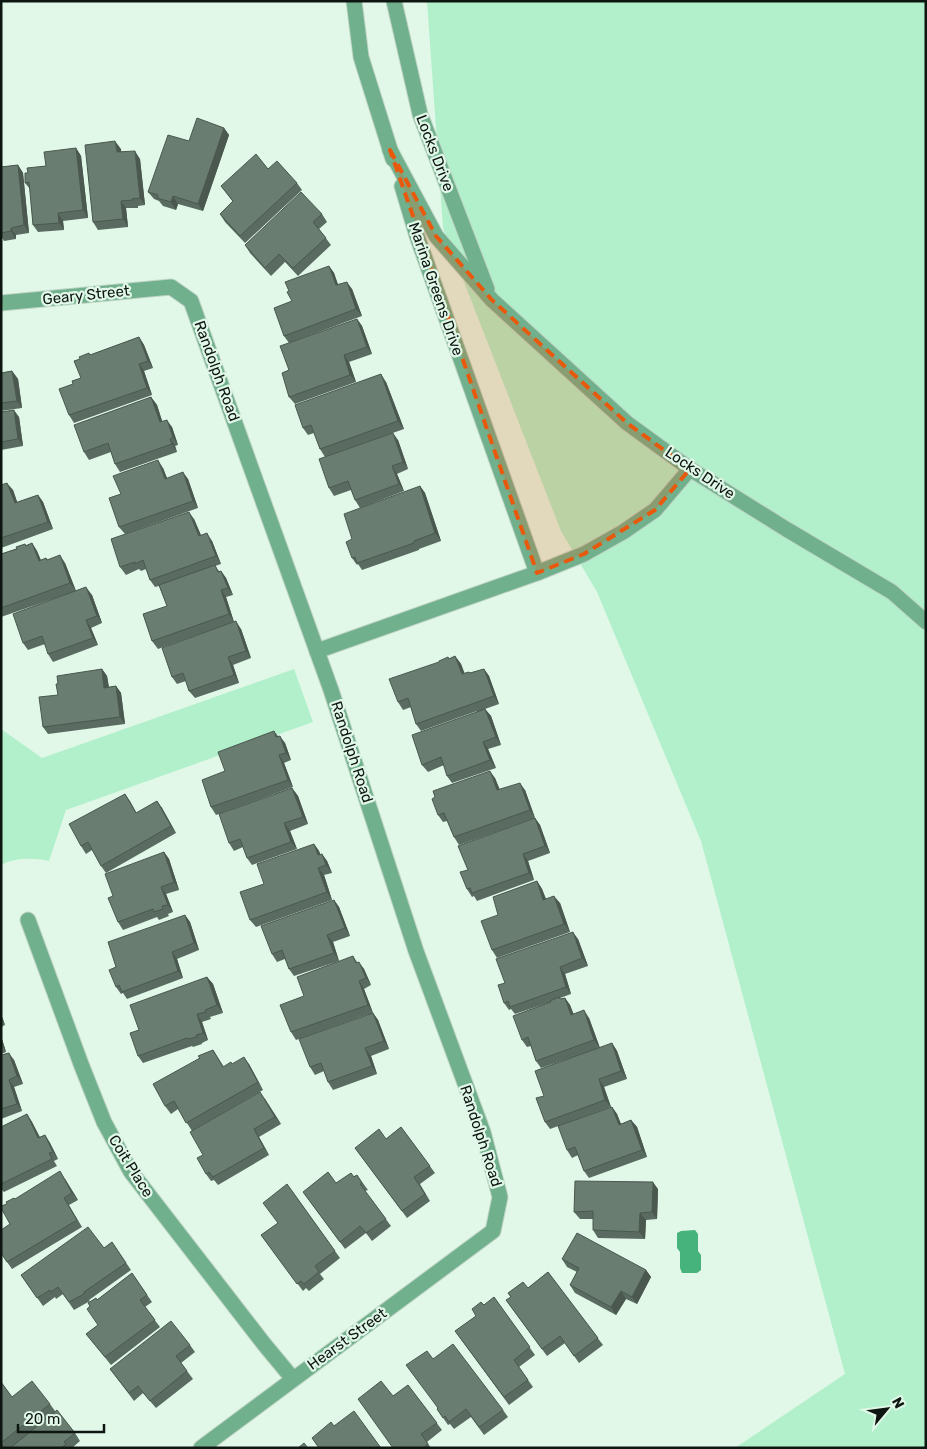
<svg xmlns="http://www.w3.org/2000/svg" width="927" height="1449" font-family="Rubik,sans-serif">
<rect width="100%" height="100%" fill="#e1f8e9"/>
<g fill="#b1f0cb">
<path d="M427,1h499v1447h-191l110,-74 -144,-533 -104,-249 -36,-61 -118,-303z"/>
<path d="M294,669l19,53 -247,88 -17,51c-17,-3 -32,-4 -48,4v-136l41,29z"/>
</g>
<path fill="#46b37d" d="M695,1230l3,4v17l3,4v15l-4,3h-15l-2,-5v-16l-3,-4v-15l4,-2z"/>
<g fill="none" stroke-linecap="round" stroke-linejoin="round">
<g stroke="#bfd4c6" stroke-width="17">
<g id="street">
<path d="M354,1l7,56 32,102"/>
<path d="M394,1l26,113 67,175"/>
<path d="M390,150l46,86 56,64 135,123 63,46 96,60 106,63 34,30"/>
<path d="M402,186l15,50 120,337"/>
<path d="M1,303l170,-16 20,14 140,389 85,261 67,181 17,65 -7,34 -292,217"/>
<path d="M317,651l220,-78 47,-19 39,-22 32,-22 35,-41"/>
<path d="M28,920l53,144 23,58 27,50 133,172 29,35"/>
</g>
</g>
<use href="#street" stroke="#71b08c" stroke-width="15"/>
</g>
<g fill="#5a6c61">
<path d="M224,128l5,7 -26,76 -25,-7 -2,6 -13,-4 -4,-5 -5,-2 -6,-7 41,-51z"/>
<path d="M76,148l5,8 7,62 -25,3 1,9 -26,2 -5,-7 -3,-36 -5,-6 3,-10 18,-7z"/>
<path d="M121,149v3l19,7 5,46 -7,1v2h-12l2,19 -30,3 -5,-8z"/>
<path d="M18,165l5,8 6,60 -13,2v4l-12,2 -3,-5v-69z"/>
<path d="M268,169l29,14 5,7 -57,53 -20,-21 -5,-8 13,-12 -12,-16z"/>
<path d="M322,214l5,8 -8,7 12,16 -33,31 -13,-14 -14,14 -21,-23 -5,-8z"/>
<path d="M329,266l5,7 4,12 14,4 10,27 -73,27 -5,-7 8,-35z"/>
<path d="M357,319l5,7 10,28 -23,8 7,20 -61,22 -6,-7v-27z"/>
<path d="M139,337l5,8 9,23 -9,3 8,24 -78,28 -5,-8 4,-31 8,-6 9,-23z"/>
<path d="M12,371l6,8 4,29 -21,3v-38z"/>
<path d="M386,382l18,47 -79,28 -5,-8 -6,-16 -6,2 -5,-7z"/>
<path d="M151,397l6,8 5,16 10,6 6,18 -3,1 2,6 -57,20 -5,-8 -4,-12 -22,8 -5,-8z"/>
<path d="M1,412l18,5 4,29 -22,4z"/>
<path d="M398,440l10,29 -11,5 7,17 -44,17 -5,-8 -4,-10 -17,6 -5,-8z"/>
<path d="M163,468l4,10 21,1 10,29 -73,26 -6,-7 2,-33z"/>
<path d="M1,485l12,5 4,12 21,-7 5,7 10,27 -52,19z"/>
<path d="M420,486l5,7 16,48 -22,8v1l-57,20 -4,-6 -1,1 -5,-7v-19z"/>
<path d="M194,519l7,16 11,6 9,23 -6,2 4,5h2l5,7 7,17 -7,2 8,25 -76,27 -6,-8 15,-35 -8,-20 -4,1 -5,-7 -4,-11 -5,2 -2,-2 -13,6 -6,-8z"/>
<path d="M32,543l5,8 4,9 5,-2 2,2 17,3 11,28 -75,26v-63z"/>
<path d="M92,595l10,28 -11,5 7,17 -45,17 -5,-8 -3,-10 -17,6 -5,-7z"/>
<path d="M241,629l10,29 -18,7 6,18 -44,15 -6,-7 -3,-10 -9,3 -5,-7z"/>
<path d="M455,656l6,8 3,9h6l14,-4 5,7 10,28 -14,5 6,7 10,29 -13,4 8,19 -44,15 -5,-7 -3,-11 -16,7 -6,-7 55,-54 -56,20 -5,-7 -5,-17 -8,3 -5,-8 51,-43z"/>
<path d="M102,669l5,7 2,11 7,-1 5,7 4,31 -77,10 -5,-7 15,-32z"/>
<path d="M274,731l4,5 7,7 6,17 -7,3 9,24 -77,28 -5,-8 14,-36z"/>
<path d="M495,778l4,11 26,1 10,28 -76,27 -5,-8 -7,-16 -4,1 -5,-7z"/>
<path d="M292,788l6,8 10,28 -18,7 7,18 -45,16 -5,-7 -4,-11 -9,4 -5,-8z"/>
<path d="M125,794l11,19 21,-12 5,7 14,25 -70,40 -5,-7 -9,-16 -6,4 -5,-8z"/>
<path d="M535,818l5,7 10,28 -22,8 6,19 -57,21 -3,-5 -2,1 -5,-8 1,-19z"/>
<path d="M314,844l5,7 1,3h2l5,7 5,12 -8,2 8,25 -76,27 -6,-7 14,-36z"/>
<path d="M164,852l5,7 10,31 -13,4 7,18 -5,2 1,2 -10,4 -2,-3 -34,13 -5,-8 -5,-26z"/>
<path d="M537,881l5,8 4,10 14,4 10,29 -73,26 -5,-8 6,-35z"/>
<path d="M334,900l5,7 11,29 -17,6 6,19 -45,15 -5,-7 -4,-10 -8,3 -5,-8z"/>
<path d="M185,915l5,7 9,28 -22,9 6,19 -56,21 -4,-6 -2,1 -5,-7v-20z"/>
<path d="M578,939l10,27 -23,8 6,20 -11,4v1l5,-1 5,7 3,9 16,4 11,30 -59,20 -5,-7 -5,-15 -4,1 -5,-7 29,-38 -36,12 -4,-5 -2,1 -5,-7 1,-20z"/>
<path d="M353,956l4,6 7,7 7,16 -7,4 9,24 5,7 11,29 -18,7 6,18 -44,16 -5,-8 -4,-11 -9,4 -5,-8 59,-53 -73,26 -5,-8 13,-36z"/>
<path d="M207,977l6,7 10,29 -13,4 1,2 -9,3 6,18 -6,3v1l-9,3 -1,-1 -49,17 -5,-7 1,-26z"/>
<path d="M1,1014l4,11 -4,2z"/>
<path d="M1,1036l5,16 -5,2z"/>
<path d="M612,1043l5,8 10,28 -23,8 7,20 -61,22 -5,-7z"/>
<path d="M213,1050l11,17 8,-3h17l14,26 -71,41 -14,-22 -7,5 -6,-8 34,-48z"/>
<path d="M1,1055l13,5 9,24 -9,3 8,24 -21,8z"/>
<path d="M265,1099l16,25 -22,13 10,18 -51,30 -4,-5 -3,1 -5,-7 -3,-19z"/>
<path d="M612,1107l5,7 4,10 10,-4 6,7 10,30 -58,21 -5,-7 -6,-16 -6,3 -5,-8z"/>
<path d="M27,1114l5,8 8,15 5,-2 5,8 8,16 -4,2 3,5 -53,26 -3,-3v-62z"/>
<path d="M401,1127l34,46 -15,11 10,17 -23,17 -52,-70 31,-9z"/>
<path d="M357,1175l11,15 -3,1 26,35 -19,15 -6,-8 -21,16 -42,-57 33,-9z"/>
<path d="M65,1179l13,21 -9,5 13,22 -70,42 -5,-7 3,-38 -3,-20 8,-5z"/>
<path d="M287,1184l53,74 -20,16 4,5 -15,12 -3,-3 -3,3 -42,-56 17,-12z"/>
<path d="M658,1189l-1,30 -11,1 -1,19 -47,-1 -5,-8v-11h-13l-6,-7z"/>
<path d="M112,1242l19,28 -42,30 1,1 -16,9 -11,-16 -7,5 -1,-2 -12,9 -22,-31 83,-27z"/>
<path d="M562,1259l84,11 5,7 -14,27 -11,-5 -10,16 -41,-22 -5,-8 7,-13 -10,-5z"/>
<path d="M548,1272l55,73 -24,18 -14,-20 -18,13 -41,-56 5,-3 -3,-4 20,-5z"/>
<path d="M132,1273l20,29 -7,5 15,20 -49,38 -25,-31 12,-9 -1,-25z"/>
<path d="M494,1297l41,58 -16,12 14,20 -24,18 -54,-74 21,-15 8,-11z"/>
<path d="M190,1345l5,7 -14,11 12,16 -37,29 -13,-15 -9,8 -24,-32z"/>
<path d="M433,1359l70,51 5,7 -24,18 -13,-18 -17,12 -4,-5 -2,1 -11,-16 1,-1z"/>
<path d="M1,1382l11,15 38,7 5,7 20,22 5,8 -8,7h-71z"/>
<path d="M408,1385l34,45 -15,12 4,6h-38v-52z"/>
</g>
<g fill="#4a584f">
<path d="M224,128l5,7 -26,76 -5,-7z"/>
<path d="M115,141l6,8 1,11 -5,-8z"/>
<path d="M76,148l5,8 7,62 -5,-8z"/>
<path d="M135,151l5,8 5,46 -5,-7z"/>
<path d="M18,165l5,8 6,60 -5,-8z"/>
<path d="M173,196l5,8 -2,6 -5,-8z"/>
<path d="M121,201l5,7 2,19 -5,-8z"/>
<path d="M58,213l5,8 1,9 -5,-7z"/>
<path d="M11,228l5,7v4l-5,-8z"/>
<path d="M329,266l5,7 7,20 -5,-8z"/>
<path d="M347,282l5,7 10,27 -6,-7z"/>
<path d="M357,319l5,7 10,28 -5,-7z"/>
<path d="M139,337l5,8 9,23 -5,-7z"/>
<path d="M344,355l5,7 7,20 -6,-7z"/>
<path d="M139,364l5,7 8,24 -5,-7z"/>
<path d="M12,371l6,8 4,29 -5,-7z"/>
<path d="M381,374l5,8 18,47 -6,-8z"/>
<path d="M151,397l6,8 8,25 -5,-8z"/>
<path d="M14,410l5,7 4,29 -5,-7z"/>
<path d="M167,420l5,7 6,18 -5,-8z"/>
<path d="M393,433l5,7 10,29 -5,-7z"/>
<path d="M170,439l5,7 2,6 -5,-8z"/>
<path d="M158,460l5,8 7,18 -5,-7z"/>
<path d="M392,466l5,8 7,17 -5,-7z"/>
<path d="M183,472l5,7 10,29 -5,-7z"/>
<path d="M7,483l6,7 7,20 -5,-7z"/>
<path d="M420,486l5,7 16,48 -6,-8z"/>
<path d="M38,495l5,7 10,27 -5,-7z"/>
<path d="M189,512l5,7 10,24 -5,-7z"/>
<path d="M207,533l5,8 9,23 -5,-8z"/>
<path d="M32,543l5,8 7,18 -5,-8z"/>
<path d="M60,555l5,8 11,28 -6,-8z"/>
<path d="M221,571l5,7 7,17 -5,-7z"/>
<path d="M86,587l6,8 10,28 -5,-7z"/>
<path d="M221,590l5,7 8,25 -5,-8z"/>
<path d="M86,620l5,8 7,17 -5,-7z"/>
<path d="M236,621l5,8 10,29 -5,-7z"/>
<path d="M455,656l6,8 7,18 -6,-8z"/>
<path d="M228,657l5,8 6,18 -5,-8z"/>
<path d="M102,669l5,7 3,19 -6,-7z"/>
<path d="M484,669l5,7 10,28 -5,-8z"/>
<path d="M116,686l5,7 4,31 -5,-7z"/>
<path d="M485,709l6,7 10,29 -5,-8z"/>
<path d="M280,736l5,7 6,17 -5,-7z"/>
<path d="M483,742l5,7 8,19 -6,-8z"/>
<path d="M279,755l5,8 9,24 -5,-7z"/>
<path d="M490,771l5,7 8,19 -6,-7z"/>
<path d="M520,783l5,7 10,28 -5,-8z"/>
<path d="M292,788l6,8 10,28 -5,-7z"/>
<path d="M125,794l5,7 11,20 -5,-8z"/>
<path d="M157,801l5,7 14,25 -5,-7z"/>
<path d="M535,818l5,7 10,28 -5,-7z"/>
<path d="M284,823l6,8 7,18 -6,-7z"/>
<path d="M314,844l5,7 4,11 -5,-7z"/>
<path d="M164,852l5,7 10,31 -5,-8z"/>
<path d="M322,854l5,7 5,12 -6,-8z"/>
<path d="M523,854l5,7 6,19 -5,-7z"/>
<path d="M318,868l6,7 8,25 -5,-8z"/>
<path d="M537,881l5,8 7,18 -6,-7z"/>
<path d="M161,887l5,7 7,18 -5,-7z"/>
<path d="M554,896l6,7 10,29 -6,-8z"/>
<path d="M334,900l5,7 11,29 -5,-8z"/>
<path d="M185,915l5,7 9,28 -5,-7z"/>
<path d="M573,932l5,7 10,27 -6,-8z"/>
<path d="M327,935l6,7 6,19 -5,-8z"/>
<path d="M172,952l5,7 6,19 -5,-7z"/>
<path d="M359,962l5,7 7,16 -5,-7z"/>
<path d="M560,967l5,7 6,20 -5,-7z"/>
<path d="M207,977l6,7 10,29 -6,-8z"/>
<path d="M359,981l5,8 9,24 -5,-8z"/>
<path d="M565,998l5,7 7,17 -6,-7z"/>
<path d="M584,1010l5,8 11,30 -6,-8z"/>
<path d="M373,1013l5,7 11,29 -5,-8z"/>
<path d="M1,1014l4,11 -4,-6z"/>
<path d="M197,1014l5,8 6,18 -5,-7z"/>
<path d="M1,1036l5,16 -5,-8z"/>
<path d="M612,1043l5,8 10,28 -6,-8z"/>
<path d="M365,1048l6,8 6,18 -5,-8z"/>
<path d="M9,1053l5,7 9,24 -6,-8z"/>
<path d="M244,1057l5,7 14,26 -5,-8z"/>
<path d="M599,1079l5,8 7,20 -6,-7z"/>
<path d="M9,1080l5,7 8,24 -5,-7z"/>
<path d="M260,1092l5,7 16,25 -6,-7z"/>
<path d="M612,1107l5,7 7,18 -5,-7z"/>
<path d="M27,1114l5,8 11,23 -5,-7z"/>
<path d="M631,1120l6,7 10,30 -5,-7z"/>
<path d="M254,1129l5,8 10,18 -5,-7z"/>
<path d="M45,1135l5,8 8,16 -5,-7z"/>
<path d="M60,1171l5,8 13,21 -6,-7z"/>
<path d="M653,1182l5,7 -1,30 -5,-7z"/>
<path d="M640,1213l6,7 -1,19 -6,-7z"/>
<path d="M646,1270l5,7 -14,27 -5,-7z"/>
<path d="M621,1291l5,8 -10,16 -5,-8z"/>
</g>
<g fill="#697d71" stroke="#4a584f">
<path d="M197,118l27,10 -26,76 -25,-8 -2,6 -14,-4 1,-3 -10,-3 20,-57 21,6z"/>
<path d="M115,141l2,11 18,-1 5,47 -8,1 1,1 -12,1 2,18 -30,3 -8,-77z"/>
<path d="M76,148l7,62 -25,3 1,10 -26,2 -4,-43 -4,1v-10h3l-1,-5 19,-2 -2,-14z"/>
<path d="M256,154l12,15 9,-8 20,22 -57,53 -20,-22 13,-13 -12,-15z"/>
<path d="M18,165l6,60 -13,3v3l-10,2v-66z"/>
<path d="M301,192l21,22 -9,8 13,16 -33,30 -14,-14 -14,14 -20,-23z"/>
<path d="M329,266l7,19 11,-3 9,27 -72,27 -10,-28 18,-7 -5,-9 2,-1 -4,-9z"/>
<path d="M357,319l10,28 -23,8 6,20 -61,22 -7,-24 7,-3 -9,-24z"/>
<path d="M139,337l9,24 -9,3 8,24 -78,27 -10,-26 14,-5 -1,-3 9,-3 -7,-17 6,-2 -1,-2 10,-4 1,2z"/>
<path d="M12,371l5,30 -16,2v-30z"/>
<path d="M381,374l17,47 -78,28 -9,-24 -8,3 -8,-23z"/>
<path d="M151,397l9,25 7,-2 6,17 -3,2 2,5 -57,20 -7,-21 -24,9 -10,-27z"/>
<path d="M14,410l4,29 -17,3v-30z"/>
<path d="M393,433l10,29 -11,4 7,18 -44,16 -7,-19 -19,7 -10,-29z"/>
<path d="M158,460l7,19 18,-7 10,29 -74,26 -10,-29 12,-4 -8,-18z"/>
<path d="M7,483l8,20 23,-8 10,27 -47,16v-53z"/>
<path d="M420,486l15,47 -21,8v2l-57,20 -2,-6 -3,1 -6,-16 6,-3 -8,-25z"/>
<path d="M189,512l10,24 8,-3 9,23 -66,24 -7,-20 -8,4v-2l-15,5 -9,-28z"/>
<path d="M32,543l7,18 7,-3 1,2 13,-5 10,28 -69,25v-54l16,-5 -1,-2 9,-3 1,2z"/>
<path d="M215,565l3,7 3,-1 7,17 -7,2 8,24 -77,27 -9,-27 24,-8 -8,-21z"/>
<path d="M86,587l11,29 -11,4 7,18 -45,16 -6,-18 -19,7 -10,-29z"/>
<path d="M236,621l10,30 -18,6 6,18 -45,16 -6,-18 -11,4 -10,-29z"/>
<path d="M455,656l7,18 7,-2 1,1 14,-4 10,27 -78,28 -8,-26 -10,4 -9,-23 50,-17v-1l9,-4 1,2z"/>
<path d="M102,669l2,19 12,-2 4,31 -77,10 -4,-30 19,-2 -2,-11h2l-1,-8z"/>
<path d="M485,709l11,28 -13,5 7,18 -43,16 -6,-19 -19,8 -10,-30z"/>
<path d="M274,731l2,6 4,-1 6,17 -7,2 9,25 -77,27 -9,-27 23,-9 -7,-19z"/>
<path d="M490,771l7,19 23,-7 10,27 -76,27 -10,-24 -6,2 -6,-16 3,-2 -2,-6z"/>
<path d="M292,788l11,29 -19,6 7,19 -44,16 -7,-19 -11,4 -10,-29z"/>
<path d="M125,794l11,19 21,-12 14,25 -70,40 -13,-24 -7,4 -12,-22z"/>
<path d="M535,818l10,28 -22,8 6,19 -57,20 -2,-5 -3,1 -7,-17 8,-2 -10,-24z"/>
<path d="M314,844l4,11 4,-1 4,11 -8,3 9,24 -77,28 -10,-28 24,-8 -7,-20z"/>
<path d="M164,852l10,30 -13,5 7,18 -6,1 1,3 -9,3 -1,-3 -35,13 -10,-24 5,-2 -8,-22z"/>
<path d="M537,881l6,19 11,-4 10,28 -72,26 -11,-29 17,-6 -5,-18z"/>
<path d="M334,900l11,28 -18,7 7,18 -45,16 -7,-19 -10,4 -11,-28z"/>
<path d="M185,915l9,28 -22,9 6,19 -56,21 -3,-7 -3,2 -7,-17 7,-3 -8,-25z"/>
<path d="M573,932l9,26 -22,9 6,20 -56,20 -2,-6 -4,2 -6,-18 7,-2 -9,-24z"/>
<path d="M353,956l3,7 3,-1 7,16 -7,3 9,24 -77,27 -11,-27 24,-9 -7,-19z"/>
<path d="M207,977l10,28 -12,5 1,2 -9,2 6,19 -7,2 1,2 -9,2 -1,-1 -49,18 -8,-23 9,-3 -9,-25z"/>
<path d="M559,997l1,2 5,-1 6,17 13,-5 10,30 -58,21 -8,-24 -6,3 -9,-24 38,-14 -1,-1z"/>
<path d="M373,1013l11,28 -19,7 7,18 -44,16 -7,-19 -11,4 -11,-28z"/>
<path d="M612,1043l9,28 -22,8 6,21 -60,22 -9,-24 8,-2 -9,-25z"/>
<path d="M213,1050l10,17 8,-5 1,2 12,-7 14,25 -72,41 -12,-22 -9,5 -12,-22 47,-26 -2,-2z"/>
<path d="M9,1053l8,23 -8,4 8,24 -16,5v-54z"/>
<path d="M260,1092l15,25 -21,12 10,19 -51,29 -4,-5 -3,2 -9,-16 6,-3 -13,-23z"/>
<path d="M612,1107l7,18 12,-5 11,30 -58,21 -9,-24 -8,3 -9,-24z"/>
<path d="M27,1114l11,24 7,-3 8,17 -4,1 3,6 -51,25v-57z"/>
<path d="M401,1127l29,39 -16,11 11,17 -23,17 -47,-63 24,-19 7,10z"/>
<path d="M60,1171l12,22 -8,5 13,22 -70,42 -6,-9v-23l9,-6 -9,-16v-2l6,-2 -1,-2 8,-4 1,1z"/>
<path d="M328,1172l8,11 15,-10 3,4 3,-2 5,8 -2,1 26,35 -20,14 -6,-7 -20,16 -37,-50z"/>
<path d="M575,1181l78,1 -1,30 -12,1 -1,19 -46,-2v-19l-19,1z"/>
<path d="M287,1184l48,67 -20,15 4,6 -15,12 -3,-3 -4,3 -36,-49 17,-12 -15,-20z"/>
<path d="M88,1227l16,21 8,-6 14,21 -42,29v2l-15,8 -11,-15 -7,5 -1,-2 -13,8 -16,-23z"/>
<path d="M577,1233l69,37 -14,27 -11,-6 -10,16 -41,-22 9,-17 -17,-9z"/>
<path d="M548,1272l50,66 -24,18 -14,-20 -18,13 -36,-49 5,-3 -3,-4 15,-11 5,6z"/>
<path d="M132,1273l15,22 -7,5 15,20 -50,37 -19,-23 12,-9 -11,-16 3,-3 -2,-3 8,-5 1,2z"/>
<path d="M494,1297l36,50 -16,13 14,20 -24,17 -49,-66 21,-15 -4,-7 9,-7 3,3z"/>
<path d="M171,1321l19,24 -14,11 11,15 -37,30 -12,-15 -9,7 -19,-24z"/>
<path d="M453,1344l50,66 -24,17 -13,-18 -17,13 -4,-6 -2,2 -6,-9 1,-1 -32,-43 21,-14 6,8z"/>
<path d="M32,1381l18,23 -49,39v-61l11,15z"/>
<path d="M381,1381l12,15 15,-11 29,38 -16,11 7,10 -5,4h-30l-35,-49z"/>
<path d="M57,1410l18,23 -11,9 2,2 -5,4h-51z"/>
<path d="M354,1411l27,37h-62l-7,-10 19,-16 3,4z"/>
<path d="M304,1443l4,5h-10z"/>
</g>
<path fill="#e8590c" fill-opacity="0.2" stroke="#e8590c" stroke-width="4" stroke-dasharray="10 6" stroke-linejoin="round" d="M390,150l46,86 56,64 135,123 63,46 -35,41 -71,44 -47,19z"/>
<g text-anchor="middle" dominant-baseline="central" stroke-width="4.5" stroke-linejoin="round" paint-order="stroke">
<g font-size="15" fill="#0e1611" stroke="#e1f8e9">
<text transform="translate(435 153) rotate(69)">Locks Drive</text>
<text transform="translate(436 289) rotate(71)">Marina Greens Drive</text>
<text transform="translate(86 295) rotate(-6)">Geary Street</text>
<text transform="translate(217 371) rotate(70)">Randolph Road</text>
<text transform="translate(700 473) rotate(34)">Locks Drive</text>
<text transform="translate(352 752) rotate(72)">Randolph Road</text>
<text transform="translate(481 1136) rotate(72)">Randolph Road</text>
<text transform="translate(131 1166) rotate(58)">Coit Place</text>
<text transform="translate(347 1339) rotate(-36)">Hearst Street</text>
</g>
</g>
<rect width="927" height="1449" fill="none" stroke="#0e1611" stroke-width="5"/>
<g transform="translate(887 1409) rotate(61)" stroke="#e1f8e9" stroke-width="4" paint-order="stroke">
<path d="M0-4L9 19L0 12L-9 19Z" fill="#0e1611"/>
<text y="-8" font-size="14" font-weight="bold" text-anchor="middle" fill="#0e1611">N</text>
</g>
<path d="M18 1424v8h86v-8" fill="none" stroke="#0e1611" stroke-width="2.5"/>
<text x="25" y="1424" font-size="15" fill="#0e1611" stroke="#e1f8e9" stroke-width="4" paint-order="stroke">20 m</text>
</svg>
